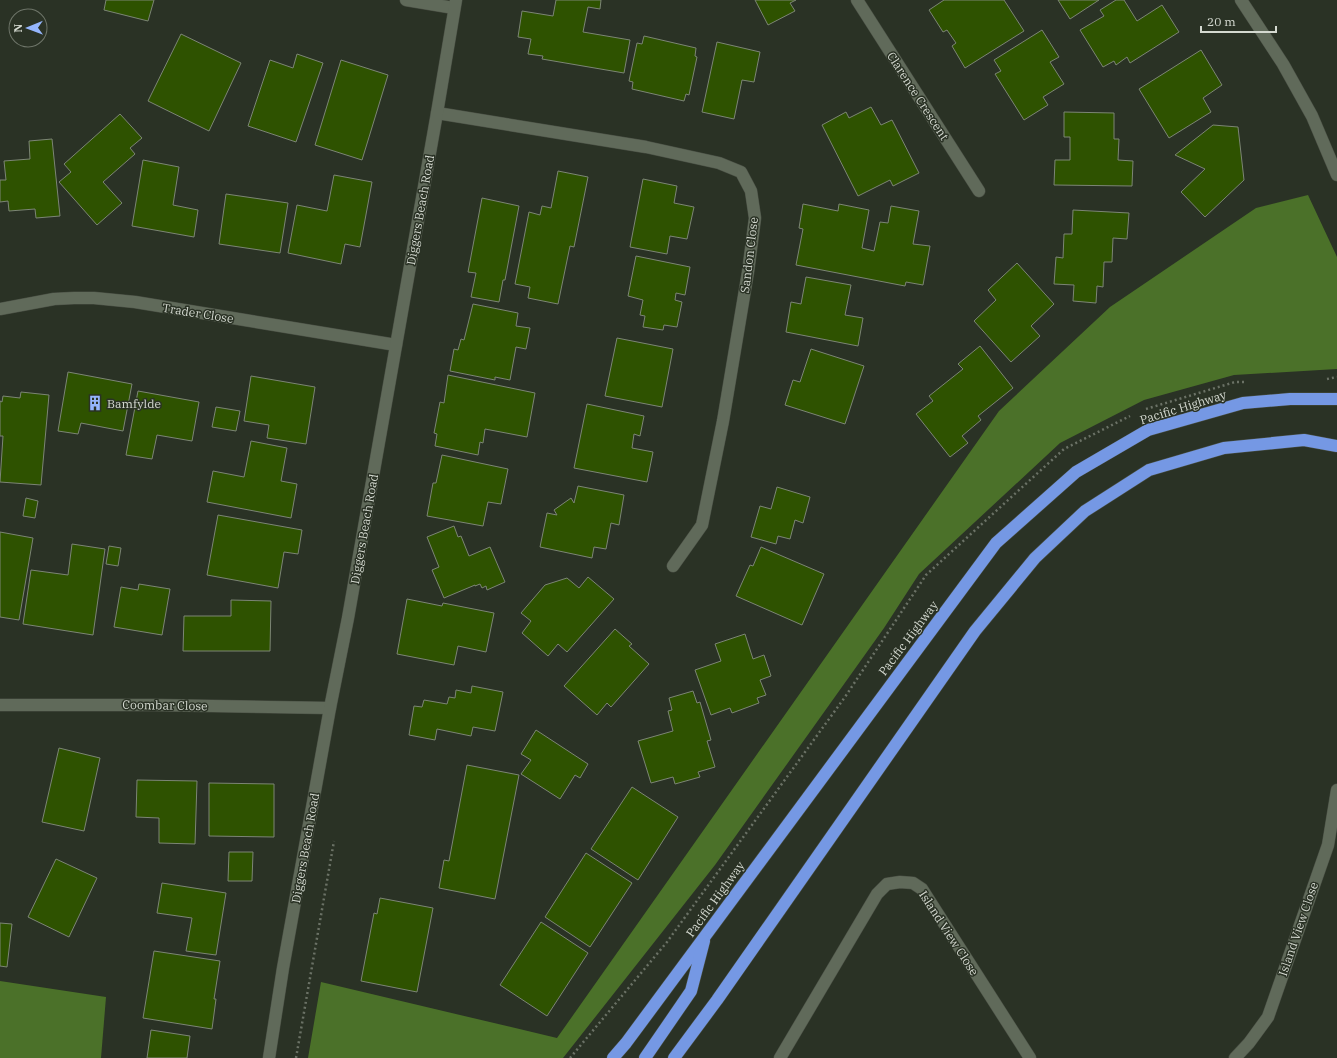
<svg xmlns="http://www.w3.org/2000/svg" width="1337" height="1058" font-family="'IBM Plex Serif',serif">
<rect width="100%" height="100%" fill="#2a3225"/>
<g fill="#4b7129">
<path d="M1308,195l29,62v112l-103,6 -90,25 -84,43 -141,131 -35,54 -169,237 -152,193h-255l13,-76 236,56 442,-627 111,-104 146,-99z"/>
<path d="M0,981l106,16 -5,61h-101z"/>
</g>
<g fill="#2e5200" stroke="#7c8575">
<path d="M106,0h48l-6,21 -44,-11z"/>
<path d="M556,0h45l-1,9 -12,-2 -5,25 47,8 -6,33 -82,-14 1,-3 -15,-2 3,-15 -13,-2 4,-26 31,5z"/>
<path d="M755,0h41l-6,3 5,8 -27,14z"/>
<path d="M944,0h60l20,31 -59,37 -13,-22 4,-3 -9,-13 -4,2 -14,-22z"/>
<path d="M1058,0h41l-29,19z"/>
<path d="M1116,0h8l13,21 25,-16 17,27 -49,31 -3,-6 -11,8 -2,-4 -11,6 -23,-37 24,-14 -4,-6z"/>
<path d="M1042,30l17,27 -9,5 14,22 -21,13 5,8 -24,15 -29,-46 6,-3 -7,-11z"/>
<path d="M181,34l60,29 -32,68 -61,-30z"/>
<path d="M644,36l52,12 -1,8 2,1 -8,38 -3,-1 -2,7 -52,-12 1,-7 -4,-1 8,-38 5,1z"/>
<path d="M717,42l43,10 -6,30 -12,-2 -8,39 -32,-7z"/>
<path d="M1201,50l21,35 -19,13 8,14 -42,26 -30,-49z"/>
<path d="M297,54l26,9 -27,79 -48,-16 22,-66 23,8z"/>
<path d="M341,60l47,15 -26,85 -47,-15z"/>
<path d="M871,107l10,18 11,-5 27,53 -26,13 -3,-6 -32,16 -36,-71 24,-13 3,6z"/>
<path d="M1064,112l50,1v26h5l-1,21 15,1 -1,25 -78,-1 1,-25h15v-23h-6z"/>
<path d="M120,114l22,24 -12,10 5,6 -32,28 19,21 -25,22 -38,-43 12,-10 -7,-8z"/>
<path d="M1213,125l25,2 6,53 -39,37 -24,-25 24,-23 -30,-14z"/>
<path d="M52,139l8,77 -24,2 -1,-9 -26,2 -1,-10 -8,1v-22h6l-2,-19 26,-2 -1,-18z"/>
<path d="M143,160l36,7 -6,38 25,5 -4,27 -62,-11z"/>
<path d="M558,171l30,6 -14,70 -4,-1 -12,58 -30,-6 2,-11 -15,-3 14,-72 11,3 2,-9 9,2z"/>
<path d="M334,175l38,7 -12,65 -15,-3 -4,20 -53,-11 9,-48 30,6z"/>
<path d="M643,179l34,7 -3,17 20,4 -7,32 -17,-3 -3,18 -37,-7z"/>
<path d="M226,194l62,9 -8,50 -61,-9z"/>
<path d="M482,198l37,8 -14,74h-2l-4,22 -28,-5 5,-24 -8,-1z"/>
<path d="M803,204l35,7 1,-7 30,6 -7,38 12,3 6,-29 8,1 3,-17 28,5 -6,33 17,2 -7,39 -17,-3 -1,4 -109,-21 7,-36 -4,-1z"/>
<path d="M1073,210l56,3 -2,26 -14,-1 -1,24h-8l-1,25 -6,-1 -1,17 -23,-2 1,-16 -20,-1 2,-27 7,1 1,-24h8z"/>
<path d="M636,256l54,11 -5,28 -9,-2 -1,7 7,2 -5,25 -13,-2 -1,5 -20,-3 2,-11 -5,-1 3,-15 -15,-4z"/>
<path d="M1017,263l37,41 -23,22 9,10 -29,26 -37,-41 22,-21 -8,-10z"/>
<path d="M806,277l45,8 -6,30 18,3 -5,28 -72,-14 5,-30 10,2z"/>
<path d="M473,304l45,9 -2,13 14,2 -4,21 -10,-2 -6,33 -15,-3v3l-45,-9 4,-22 4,1 3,-11 3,1z"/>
<path d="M617,338l56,11 -11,58 -57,-11z"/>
<path d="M980,346l33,42 -35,28 3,4 -19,16 6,7 -18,14 -34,-43 17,-13 -4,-5 34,-27 -5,-5z"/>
<path d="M811,349l53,17 -19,58 -60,-19 8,-25 7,2z"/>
<path d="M68,372l64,12 -9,47 -42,-8 -3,11 -20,-3z"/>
<path d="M448,375l87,18 -8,44 -42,-8 -2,14 -3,-1 -2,13 -43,-9 2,-12 -3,-1 6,-31 4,1z"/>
<path d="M251,376l64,11 -9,57 -39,-6 2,-13 -25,-4z"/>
<path d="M138,391l61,11 -7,39 -35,-6 -5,24 -26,-4z"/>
<path d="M21,392l28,3 -8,90 -41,-3 3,-46h-3v-35l2,1 1,-6 17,2z"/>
<path d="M587,404l57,12 -4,20 -6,-2 -2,14 21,4 -6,30 -73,-14z"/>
<path d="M216,407l24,4 -4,20 -24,-4z"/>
<path d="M251,441l36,7 -6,33 16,3 -6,34 -84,-16 6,-31 31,6z"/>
<path d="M442,455l66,14 -7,35 -13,-2 -5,24 -56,-10 6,-33h3z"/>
<path d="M578,486l46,9 -5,30 -8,-2 -5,26 -12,-2 -2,11 -52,-11 7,-34 10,2 -3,-5 17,-12 3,5z"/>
<path d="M777,487l33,10 -7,26 -8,-3 -5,19 -12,-3 -2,8 -25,-7 9,-31 11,3z"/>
<path d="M26,498l12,3 -3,17 -12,-2z"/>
<path d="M218,515l84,15 -4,24 -14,-2 -6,36 -71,-13z"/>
<path d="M454,526l4,11 3,-1 8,20 21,-9 15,35 -18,8 -1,-4 -4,2 -2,-4 -5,2v-1l-31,13 -12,-28 7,-3 -12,-30z"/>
<path d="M0,532l33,6 -14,82 -19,-3z"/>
<path d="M72,544l33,5 -12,86 -70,-11 8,-54 37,5z"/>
<path d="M109,546l12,2 -3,18 -12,-2z"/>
<path d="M761,547l63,27 -22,51 -66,-29 14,-31 3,1z"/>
<path d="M588,577l26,22 -47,53 -9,-8 -10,12 -26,-23 9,-12 -10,-8 24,-28 22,-7 12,10z"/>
<path d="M139,584l31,5 -8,46 -48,-8 7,-40 17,3z"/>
<path d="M407,599l35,7 1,-3 51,10 -8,39 -28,-6 -4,19 -57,-11z"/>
<path d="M231,600l40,1 -1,50h-87l1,-35h47z"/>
<path d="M615,629l17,15 -3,2 20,18 -38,43 -4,-4 -10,12 -33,-29z"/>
<path d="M745,634l8,25 11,-4 7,21 -11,4 6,15 -9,3 2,5 -27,10 -2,-5 -19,7 -16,-45 26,-9 -6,-17z"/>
<path d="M472,686l31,6 -8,39 -22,-4 -2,9 -34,-7 -2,11 -26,-5 5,-29 8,1 2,-7 23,4 2,-7 6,1 1,-8 15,3z"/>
<path d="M693,691l4,12 3,-1 11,38 -4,1 8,26 -17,5 2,5 -25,7 -2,-7 -22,6 -13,-42 35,-10 -5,-20 4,-1 -3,-12z"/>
<path d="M536,730l52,34 -8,14 -5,-3 -15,24 -39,-25 10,-14 -10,-6z"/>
<path d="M59,748l41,10 -16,73 -42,-9z"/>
<path d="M467,765l52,10 -24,124 -56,-11 5,-28 5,1z"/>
<path d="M137,780l60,1 -2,63 -36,-1v-25l-23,-1z"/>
<path d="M209,783l65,1v53l-65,-1z"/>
<path d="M632,787l46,30 -40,63 -47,-31z"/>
<path d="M229,852h24l-1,29h-24z"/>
<path d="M586,853l46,30 -42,64 -45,-30z"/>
<path d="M56,859l41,19 -28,59 -41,-20z"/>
<path d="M162,883l64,10 -10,62 -30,-4 6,-33 -35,-5z"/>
<path d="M380,898l53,10 -16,84 -56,-11 13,-68 3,1z"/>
<path d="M541,922l47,31 -41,63 -47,-31z"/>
<path d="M0,923l12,1 -5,43 -7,-1z"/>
<path d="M154,951l66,10 -6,38h2l-4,30 -69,-11z"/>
<path d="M151,1030l39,6 -3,22h-40z"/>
</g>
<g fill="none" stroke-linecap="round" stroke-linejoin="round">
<g stroke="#494f44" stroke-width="13">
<g id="minor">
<path d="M406,0l48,8"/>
<path d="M857,0l122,191"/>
<path d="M1241,0l42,64 29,52 25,59"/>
<path d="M437,113l209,34 73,16 22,9 10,19 4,27 -7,54 -25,149 -21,104 -29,41"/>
<path d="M0,309l54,-10 20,-1h20l41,4 261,43"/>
<path d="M0,705h154l176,3"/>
<path d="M269,1058l14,-90 47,-260 18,-90 89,-505 19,-113"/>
<path d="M780,1058l97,-164 10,-10 13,-2 13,1 9,6 108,169"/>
<path d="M1235,1058l14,-15 19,-26 60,-172 9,-55"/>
</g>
</g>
<g stroke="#494f44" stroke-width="13">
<g id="highway">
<path d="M613,1058l13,-15 370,-500 80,-71 72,-42 95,-27 47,-4h47"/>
<path d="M645,1058l46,-67 13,-50"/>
<path d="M674,1058l43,-58 258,-369 60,-73 50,-47 64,-41 75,-22 80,-8 33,6"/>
</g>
</g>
<g stroke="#6b7266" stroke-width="2.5" stroke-dasharray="2 3" stroke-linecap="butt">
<path d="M1327,379l10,-2"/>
<path d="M1146,409l89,-27h12"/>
<path d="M296,1058l38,-217"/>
<path d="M570,1058l97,-116 178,-245 81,-122 138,-126 66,-33"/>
</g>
<use href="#minor" stroke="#606a5a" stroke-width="12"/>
<use href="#highway" stroke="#7598e4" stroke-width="12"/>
</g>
<defs>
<g id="building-bare" transform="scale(1.2)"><path d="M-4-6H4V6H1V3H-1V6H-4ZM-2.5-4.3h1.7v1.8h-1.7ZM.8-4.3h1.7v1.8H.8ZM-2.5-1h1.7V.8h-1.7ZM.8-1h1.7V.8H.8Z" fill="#95b6fd" stroke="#2a3225" stroke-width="2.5" paint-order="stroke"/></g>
</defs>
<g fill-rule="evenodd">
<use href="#building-bare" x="95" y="403"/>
</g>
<g text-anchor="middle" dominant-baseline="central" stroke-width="3" stroke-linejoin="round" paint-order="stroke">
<g font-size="12" fill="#d4d9d0" stroke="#2a3225">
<text transform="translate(918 96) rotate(57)">Clarence Crescent</text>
<text transform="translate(420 210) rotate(-80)">Diggers Beach Road</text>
<text transform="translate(749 255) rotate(-83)">Sandon Close</text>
<text transform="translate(198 313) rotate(9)">Trader Close</text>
<text transform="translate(1183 407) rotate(-17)">Pacific Highway</text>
<text transform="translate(364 529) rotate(-80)">Diggers Beach Road</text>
<text transform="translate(908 638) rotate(-53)">Pacific Highway</text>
<text transform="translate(165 705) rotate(1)">Coombar Close</text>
<text transform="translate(305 848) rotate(-80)">Diggers Beach Road</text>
<text transform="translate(715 899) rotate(-54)">Pacific Highway</text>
<text transform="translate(1298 929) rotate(-71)">Island View Close</text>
<text transform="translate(949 933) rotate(57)">Island View Close</text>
</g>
<g font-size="12" fill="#d4d9d0" stroke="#2a3225" text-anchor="start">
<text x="107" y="403">Bamfylde</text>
</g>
</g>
<g transform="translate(28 28) rotate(269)"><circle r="19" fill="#2a3225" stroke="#6e7569"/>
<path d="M0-3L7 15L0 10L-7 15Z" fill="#95b6fd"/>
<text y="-6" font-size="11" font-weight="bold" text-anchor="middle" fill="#d4d9d0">N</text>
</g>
<path d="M1201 26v6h75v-6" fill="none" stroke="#d4d9d0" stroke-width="2"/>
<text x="1207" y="26" font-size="12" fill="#d4d9d0" stroke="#2a3225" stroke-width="3" paint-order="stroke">20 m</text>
</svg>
